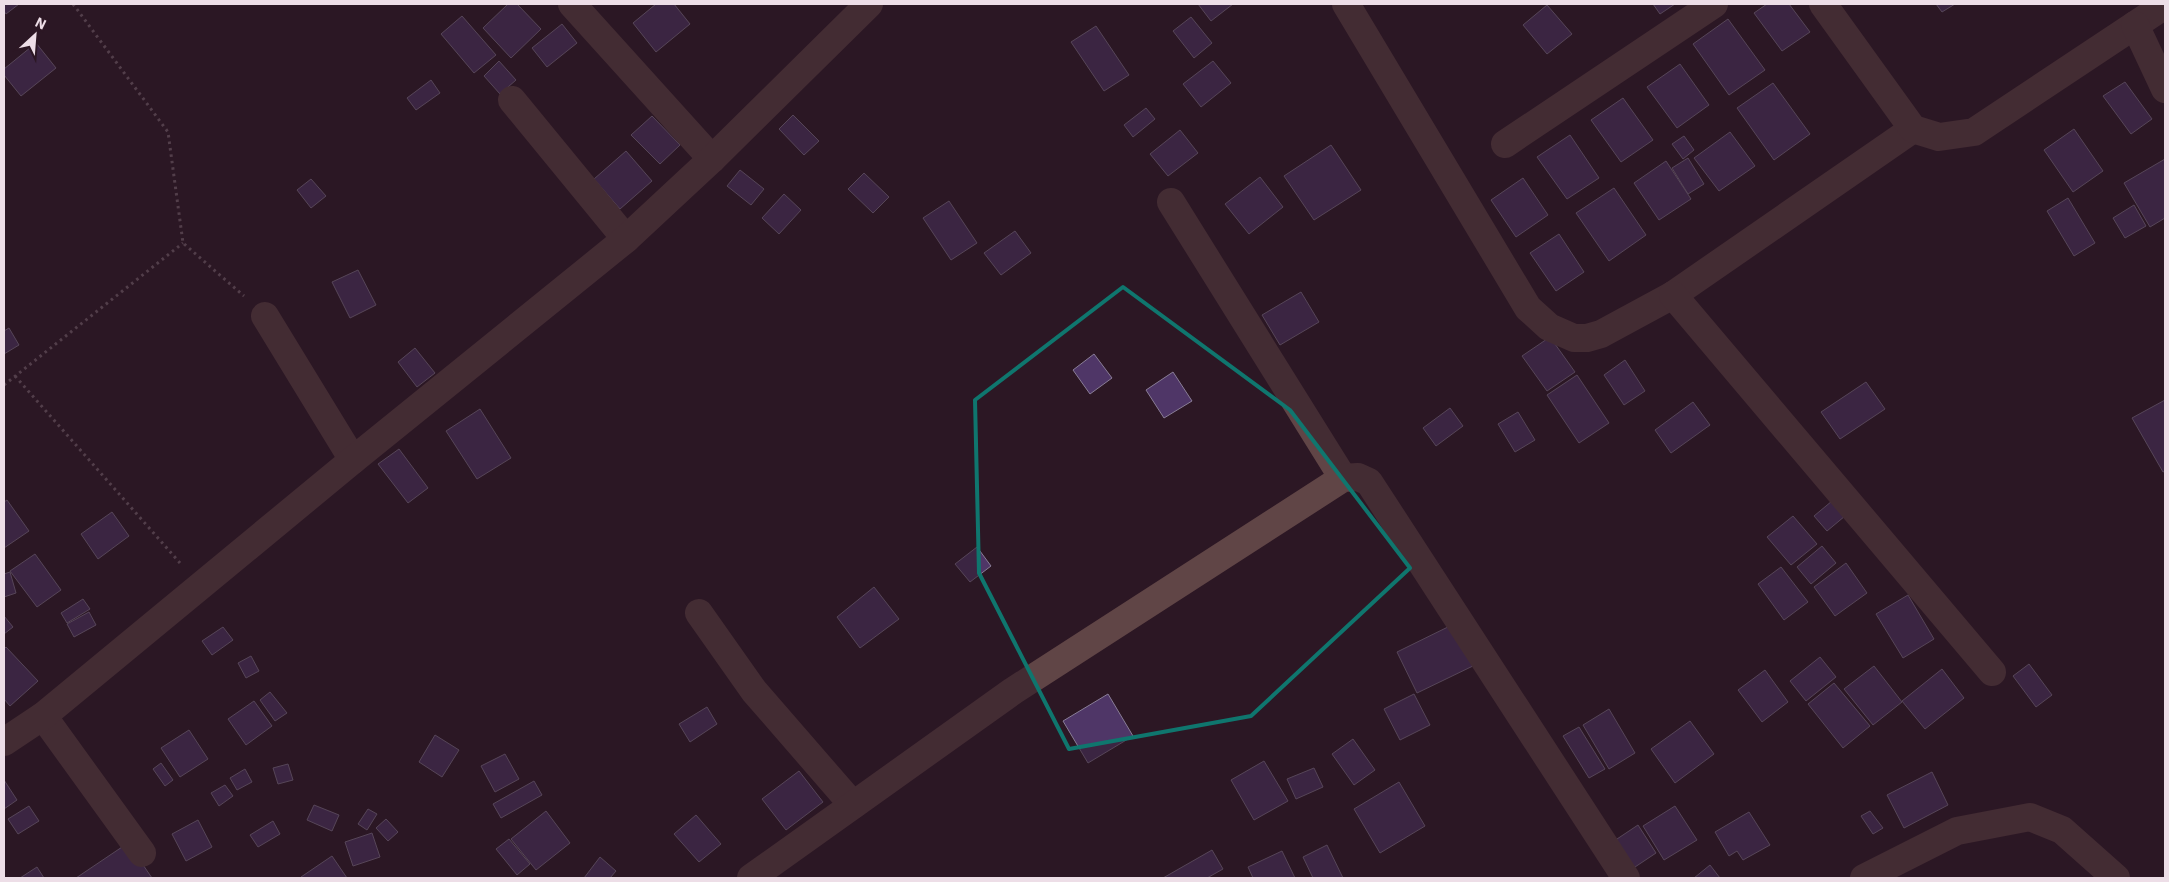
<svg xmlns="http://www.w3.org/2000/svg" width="2169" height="882" font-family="'IBM Plex Sans',sans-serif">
<rect width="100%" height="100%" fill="#2c1724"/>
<g fill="#4f3667" stroke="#897d96">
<path d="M4,4h15l-13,10 -2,-3z"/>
<path d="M508,4h9l24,25 -30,29 -28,-30z"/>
<path d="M656,4h18l16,20 -34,28 -23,-29z"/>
<path d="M1198,4h35l-22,17z"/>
<path d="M1653,4h22l-15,10z"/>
<path d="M1767,4h22l21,28 -28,19 -28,-38z"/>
<path d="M1936,4h19l-13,8z"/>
<path d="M1547,5l25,29 -25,20 -24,-29z"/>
<path d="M462,16l34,39 -22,18 -33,-39z"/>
<path d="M1191,17l21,26 -18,15 -21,-27z"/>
<path d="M1728,19l37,51 -36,25 -36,-51z"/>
<path d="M562,24l15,19 -30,24 -15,-19z"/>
<path d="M1096,26l33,49 -25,16 -33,-49z"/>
<path d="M36,43l20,25 -35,28 -17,-21v-6z"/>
<path d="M499,61l17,19 -16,14 -16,-18z"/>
<path d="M1213,61l18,22 -30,24 -18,-23z"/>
<path d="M1680,64l29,41 -32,23 -30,-41z"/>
<path d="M431,80l9,13 -24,17 -9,-12z"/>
<path d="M2125,82l27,37 -21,15 -28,-38z"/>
<path d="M1773,83l37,51 -36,26 -37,-52z"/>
<path d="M1623,98l30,42 -32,22 -30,-42z"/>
<path d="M1146,108l9,11 -22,18 -9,-12z"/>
<path d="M793,115l26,26 -15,14 -25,-26z"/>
<path d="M652,116l28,29 -20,19 -29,-29z"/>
<path d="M2074,129l29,42 -30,21 -29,-42z"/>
<path d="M1180,130l18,23 -30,23 -18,-22z"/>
<path d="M1730,132l25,34 -36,25 -25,-33z"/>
<path d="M1570,135l29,43 -32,21 -30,-42z"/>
<path d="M1684,136l10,14 -11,9 -11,-15z"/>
<path d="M1331,145l30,45 -47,30 -30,-44z"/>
<path d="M626,151l26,30 -32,28 -26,-30z"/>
<path d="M1688,158l16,26 -16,10 -16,-26z"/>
<path d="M2165,159v59l-15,9 -26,-44z"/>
<path d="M1666,161l25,38 -32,21 -25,-37z"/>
<path d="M740,170l24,19 -13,16 -24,-19z"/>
<path d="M864,173l25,24 -16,16 -25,-24z"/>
<path d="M1260,177l23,30 -34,27 -24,-30z"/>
<path d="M1523,178l25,37 -32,22 -25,-37z"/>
<path d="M311,179l15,17 -15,12 -14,-18z"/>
<path d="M1614,188l32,47 -37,26 -33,-48z"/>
<path d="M784,194l17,16 -22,24 -17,-16z"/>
<path d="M2068,198l27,45 -21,13 -27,-45z"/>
<path d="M949,201l28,42 -26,17 -28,-42z"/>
<path d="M2134,205l12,21 -21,12 -12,-20z"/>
<path d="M1015,231l16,22 -30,22 -17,-22z"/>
<path d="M1559,234l25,38 -28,19 -26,-38z"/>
<path d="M358,270l18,35 -26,13 -18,-36z"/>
<path d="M1301,292l18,30 -39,23 -18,-30z"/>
<path d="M9,328l10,17 -15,9v-23z"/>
<path d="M1550,337l25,35 -28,19 -25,-35z"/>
<path d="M415,348l20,25 -18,14 -19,-25z"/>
<path d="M1094,354l18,24 -22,16 -17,-24z"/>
<path d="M1625,360l20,31 -21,14 -20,-30z"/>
<path d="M1173,372l19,29 -28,17 -18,-28z"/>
<path d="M1577,375l32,48 -30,20 -32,-48z"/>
<path d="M1866,382l19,27 -45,30 -19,-27z"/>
<path d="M2165,400v71l-2,1 -31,-54z"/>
<path d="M1693,402l17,23 -39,28 -16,-23z"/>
<path d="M1450,408l13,18 -27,20 -13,-18z"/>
<path d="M480,409l31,49 -34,21 -31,-48z"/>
<path d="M1518,412l17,28 -20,12 -17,-28z"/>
<path d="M399,449l29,39 -20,15 -30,-39z"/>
<path d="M7,500l22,31 -25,17v-46z"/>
<path d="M1832,501l13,15 -18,15 -13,-15z"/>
<path d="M112,512l17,24 -31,23 -17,-25z"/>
<path d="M1793,516l24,28 -26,21 -24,-28z"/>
<path d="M1822,546l14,17 -25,21 -14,-17z"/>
<path d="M977,547l14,19 -21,16 -15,-18z"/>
<path d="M35,554l26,36 -24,17 -27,-36z"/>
<path d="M1846,563l21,30 -32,23 -21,-29z"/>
<path d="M1781,567l27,35 -24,18 -26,-36z"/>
<path d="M10,572l6,21 -12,4v-23z"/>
<path d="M874,587l25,32 -39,29 -23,-31z"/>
<path d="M1908,595l26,44 -31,19 -27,-44z"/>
<path d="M83,599l7,10 -23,14 -6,-10z"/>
<path d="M89,612l7,13 -22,12 -7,-13z"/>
<path d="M4,616l9,11 -9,7z"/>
<path d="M1456,623l21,41 -60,29 -20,-41z"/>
<path d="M223,627l10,13 -21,15 -10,-14z"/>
<path d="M6,647l32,34 -28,25 -6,-7v-50z"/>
<path d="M251,656l8,15 -13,7 -8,-15z"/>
<path d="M1820,657l16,20 -30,24 -16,-20z"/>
<path d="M2029,664l23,31 -16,12 -23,-31z"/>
<path d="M1874,666l28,36 -29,23 -29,-36z"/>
<path d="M1942,669l22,29 -39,31 -23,-28z"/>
<path d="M1765,670l23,32 -26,20 -24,-32z"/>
<path d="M1834,683l36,43 -27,22 -35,-44z"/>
<path d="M270,692l17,21 -12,8 -15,-21z"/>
<path d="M1108,694l25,42 -45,27 -25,-42z"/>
<path d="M1414,694l16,31 -30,15 -16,-31z"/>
<path d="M254,701l18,25 -26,19 -18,-26z"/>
<path d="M707,707l10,17 -27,18 -11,-18z"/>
<path d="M1609,709l26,44 -26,16 -26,-44z"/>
<path d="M1690,721l24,33 -39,29 -24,-34z"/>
<path d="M1579,727l26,42 -16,9 -26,-42z"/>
<path d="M189,730l19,29 -28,18 -19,-29z"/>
<path d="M435,735l24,15 -17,27 -23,-15z"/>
<path d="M1353,739l22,31 -21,15 -22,-31z"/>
<path d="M505,754l14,25 -24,13 -14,-26z"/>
<path d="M1264,761l24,40 -34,19 -23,-40z"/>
<path d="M161,763l12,17 -8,6 -12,-17z"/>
<path d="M288,764l5,16 -15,4 -5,-16z"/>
<path d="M1314,768l9,19 -27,12 -9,-20z"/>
<path d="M245,769l7,13 -15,8 -7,-12z"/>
<path d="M799,771l24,31 -37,28 -24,-31z"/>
<path d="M1932,772l16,33 -44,23 -17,-33z"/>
<path d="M4,780l13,20 -13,9z"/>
<path d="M534,781l8,14 -41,23 -8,-14z"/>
<path d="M1399,782l26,44 -45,27 -26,-44z"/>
<path d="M225,785l8,11 -14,10 -8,-13z"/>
<path d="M314,805l25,10 -7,16 -25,-11z"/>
<path d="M29,806l10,15 -21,13 -10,-15z"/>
<path d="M1675,806l22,34 -33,20 -21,-34z"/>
<path d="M368,809l9,5 -10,16 -9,-6z"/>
<path d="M546,811l24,32 -34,27 -25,-31z"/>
<path d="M1870,811l13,17 -10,6 -12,-18z"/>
<path d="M1749,812l21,33 -27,15 -6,-9 -8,5 -14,-24z"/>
<path d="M696,815l25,29 -22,18 -25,-28z"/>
<path d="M386,819l12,13 -10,9 -12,-13z"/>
<path d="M198,820l14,27 -26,14 -14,-27z"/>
<path d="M273,821l7,13 -22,13 -8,-12z"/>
<path d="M1638,825l18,28 -24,16 -18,-28z"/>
<path d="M372,833l8,24 -27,9 -8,-24z"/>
<path d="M509,839l21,25 -13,11 -21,-26z"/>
<path d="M128,843l24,35h-76z"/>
<path d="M1327,845l16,33h-30l-10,-21z"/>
<path d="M1212,850l11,19 -16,9h-44z"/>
<path d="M1282,851l13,27h-42l-5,-11z"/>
<path d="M332,856l15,22h-45l-1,-1z"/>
<path d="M600,857l16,14 -6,7h-26z"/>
<path d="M1710,865l10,13h-26z"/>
<path d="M37,867l7,11h-24z"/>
</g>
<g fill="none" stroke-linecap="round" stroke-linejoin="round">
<g stroke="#816e79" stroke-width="3" stroke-dasharray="2.5 4" stroke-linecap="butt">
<path d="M73,4l95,128 15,111 61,53"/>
<path d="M15,376l165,187"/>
<path d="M4,385l179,-142"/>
</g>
<g stroke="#604546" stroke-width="28">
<path d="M572,4l140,155"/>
<path d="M1346,4l182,304 21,19 25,11h13l14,-4 72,-39 240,-166"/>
<path d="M1823,4l90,125 26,8 35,-5 191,-127"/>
<path d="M2135,25l30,64"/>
<path d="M512,100l114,139"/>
<path d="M1505,144l209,-140"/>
<path d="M1171,202l172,276"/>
<path d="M1673,295l319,377"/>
<path d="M265,316l88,144"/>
<path d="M699,613l55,78 99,114"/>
<path d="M43,716l99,137"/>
<path d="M4,742l39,-26 310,-256 273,-221 86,-80 157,-155"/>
<path d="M751,878l262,-187 330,-213 15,-1 11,5 257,396"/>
<path d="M1864,878l93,-47 73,-14 32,13 54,48"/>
</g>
</g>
<path d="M0 0H2169V882H0ZM1123,287l167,123 120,158 -159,148 -182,33 -90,-176 -4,-173z" fill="#2c1724" fill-opacity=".55" fill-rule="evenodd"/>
<path fill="none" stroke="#0f766e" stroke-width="4" stroke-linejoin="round" d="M1123,287l167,123 120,158 -159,148 -182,33 -90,-176 -4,-173z"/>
<rect width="2169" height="882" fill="none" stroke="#eddee7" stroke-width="10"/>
<g transform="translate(35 35) rotate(26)" stroke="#2c1724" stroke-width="4" paint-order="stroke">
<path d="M0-4L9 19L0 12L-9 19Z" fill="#eddee7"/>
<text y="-8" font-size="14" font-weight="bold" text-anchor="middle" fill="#eddee7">N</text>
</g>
</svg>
